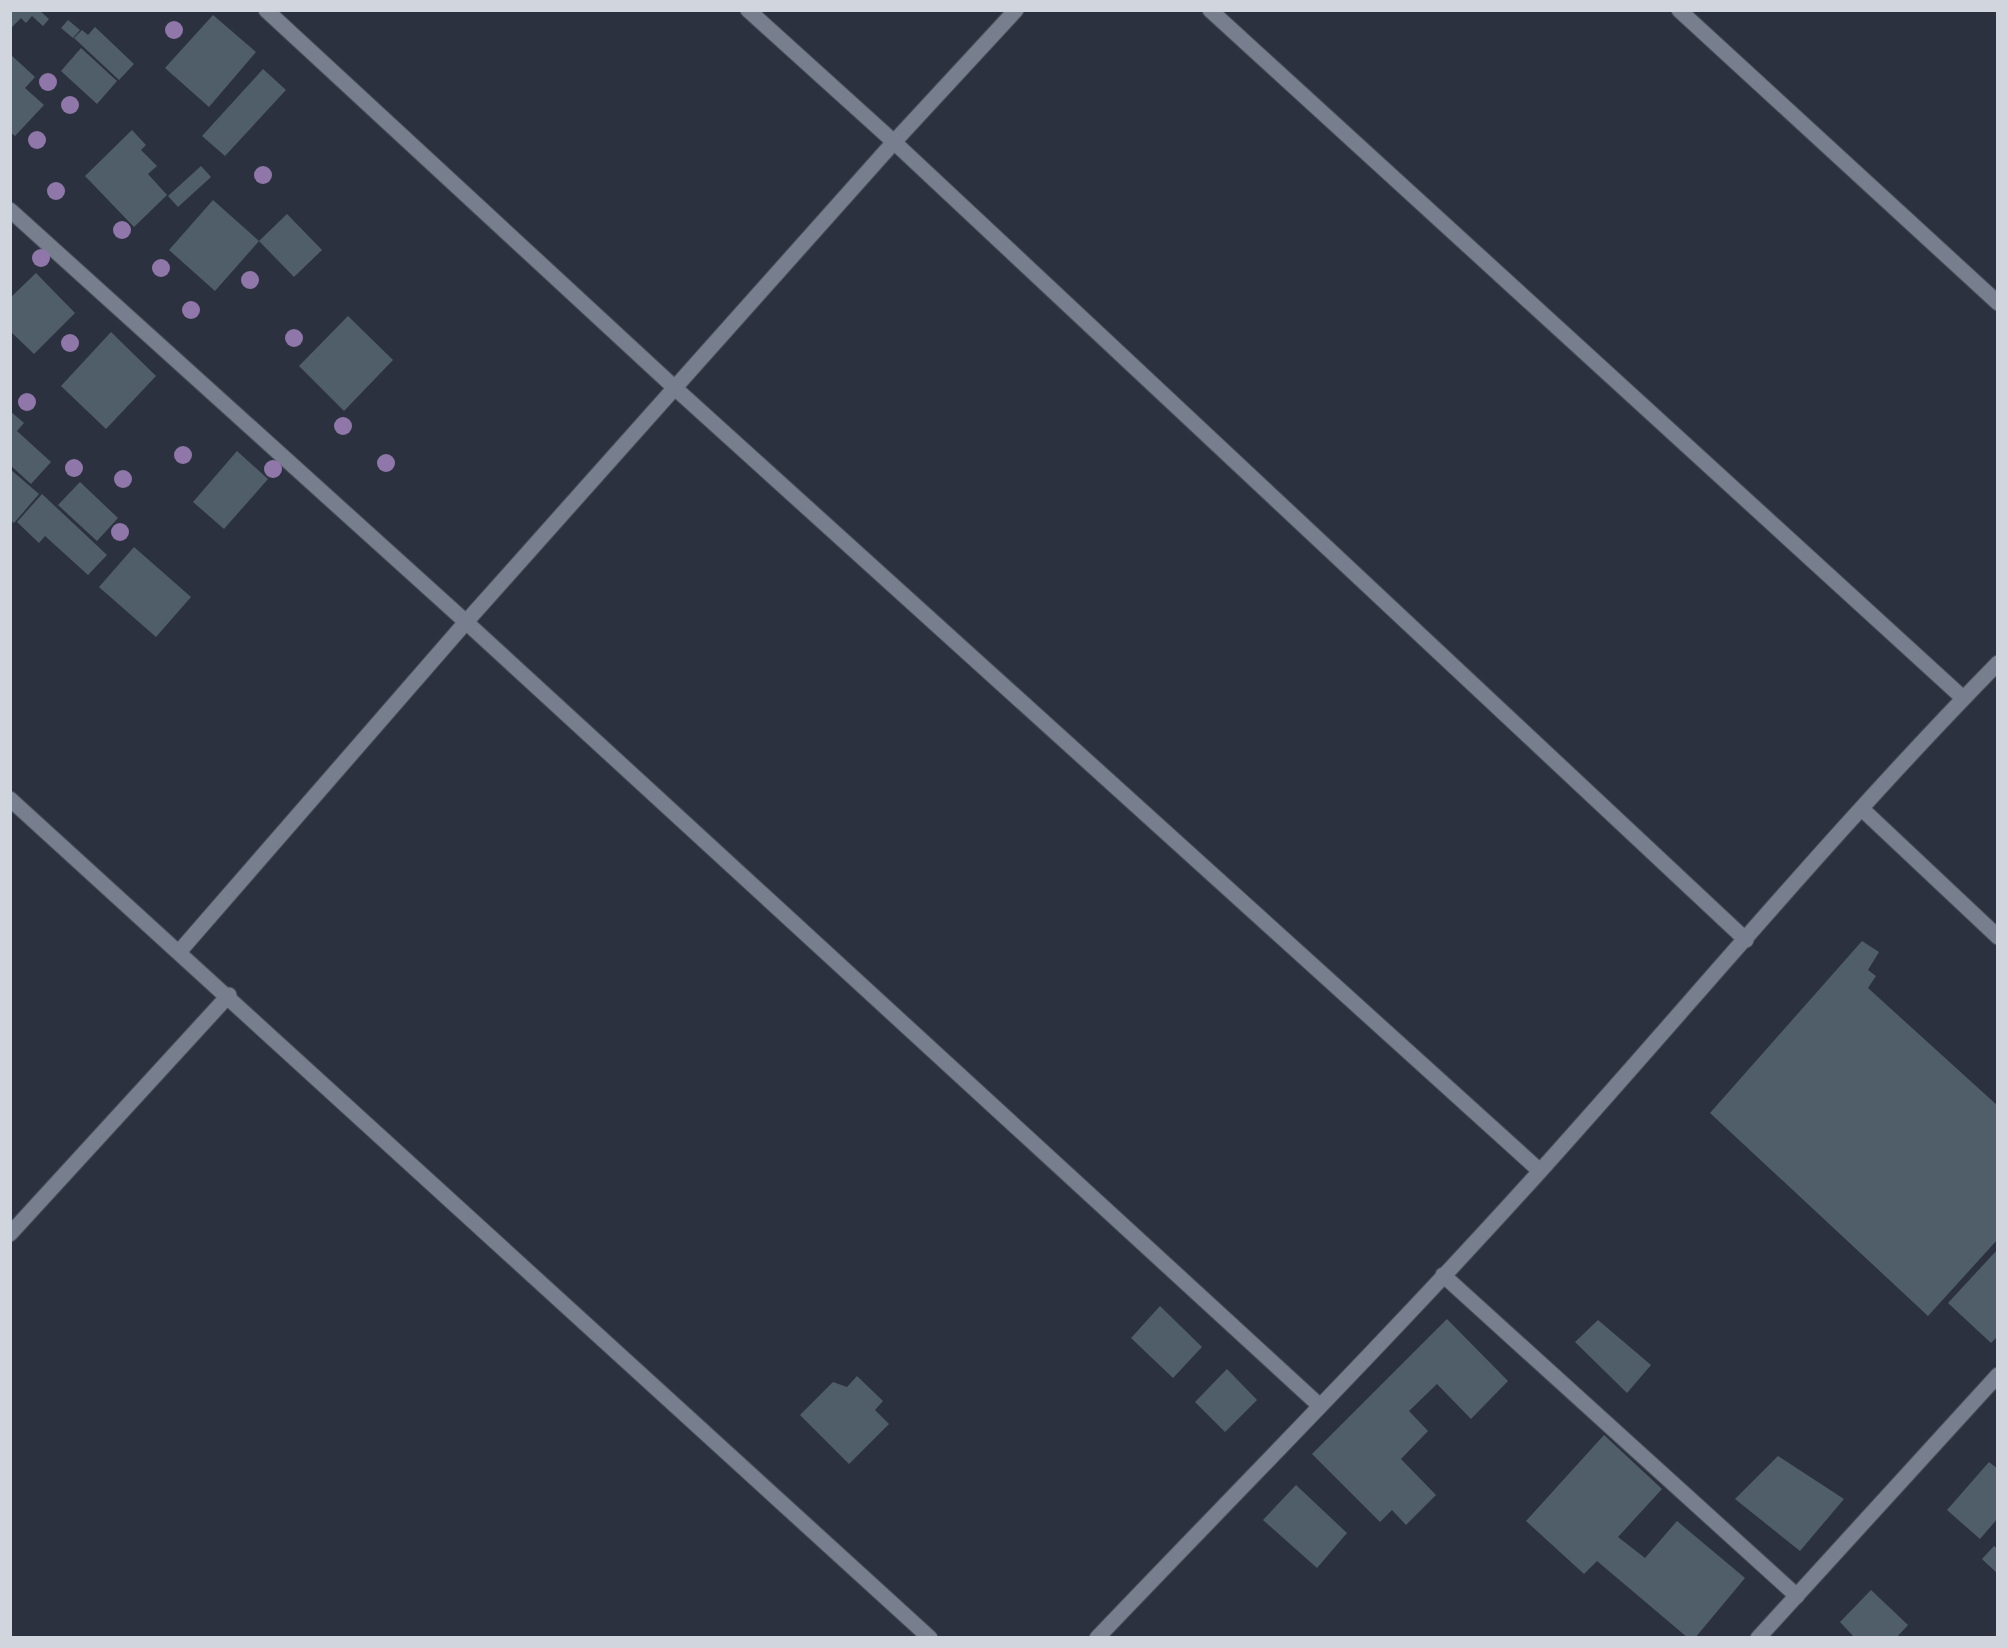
<svg xmlns="http://www.w3.org/2000/svg" width="2008" height="1648" font-family="Cabin,sans-serif">
<rect width="100%" height="100%" fill="#2b313f"/>
<g fill="#4f5e69">
<path d="M10,10h29l10,9 -6,7 -11,-10 -6,7 -5,-5 -11,11z"/>
<path d="M213,15l43,37 -47,55 -44,-39z"/>
<path d="M68,20l12,10 -7,8 -12,-10z"/>
<path d="M95,27l39,37 -15,16 -45,-42 8,-8 6,5z"/>
<path d="M81,48l36,33 -20,23 -36,-33z"/>
<path d="M10,54l25,23 -10,11 19,17 -29,31 -5,-4z"/>
<path d="M263,69l23,21 -61,66 -23,-20z"/>
<path d="M132,130l14,15 -5,5 16,16 -9,8 19,21 -33,32 -49,-51z"/>
<path d="M201,166l10,11 -33,30 -10,-11z"/>
<path d="M213,200l46,41 -44,50 -46,-41z"/>
<path d="M287,214l35,36 -28,27 -35,-36z"/>
<path d="M36,273l39,40 -41,41 -24,-23v-33z"/>
<path d="M348,316l45,44 -49,51 -45,-45z"/>
<path d="M111,332l45,44 -50,53 -45,-43z"/>
<path d="M10,411l14,12 -7,8 34,31 -20,22 -21,-19z"/>
<path d="M237,451l31,28 -44,50 -31,-27z"/>
<path d="M10,469l29,25 -25,29 -4,-3z"/>
<path d="M80,482l38,36 -21,23 -39,-36z"/>
<path d="M42,494l65,61 -19,20 -43,-39 -6,7 -22,-21z"/>
<path d="M134,547l57,50 -35,40 -57,-50z"/>
<path d="M1862,941l17,11 -11,18 8,6 -8,12 130,118v133l-70,77 -218,-203z"/>
<path d="M1998,1249v87l-7,7 -43,-40z"/>
<path d="M1160,1306l42,41 -29,31 -42,-40z"/>
<path d="M1447,1319l61,62 -37,38 -34,-35 -28,27 19,20 -27,28 35,36 -30,30 -14,-15 -12,12 -68,-68z"/>
<path d="M1598,1320l53,45 -24,28 -52,-51z"/>
<path d="M1227,1369l30,31 -32,32 -30,-30z"/>
<path d="M857,1376l26,25 -8,9 14,14 -40,40 -49,-49 33,-33 14,5z"/>
<path d="M1604,1435l58,54 -44,48 27,21 32,-37 68,57 -50,60h-7l-91,-77 -13,13 -58,-53z"/>
<path d="M1778,1456l66,43 -44,52 -65,-52z"/>
<path d="M1989,1462l9,7v49l-18,21 -33,-29z"/>
<path d="M1296,1485l51,48 -30,35 -54,-48z"/>
<path d="M1994,1546l4,3v25l-16,-15z"/>
<path d="M1871,1590l37,35 -12,13h-41l-15,-16z"/>
</g>
<g fill="none" stroke-linecap="round" stroke-linejoin="round">
<g stroke="#484e59" stroke-width="17">
<g id="minor">
<path d="M266,10l410,379 864,782"/>
<path d="M748,10l146,132 852,798"/>
<path d="M1210,10l753,688"/>
<path d="M1679,10l319,293"/>
<path d="M10,210l456,412 854,784"/>
<path d="M10,799l920,839"/>
<path d="M1862,809l136,128"/>
<path d="M179,952l287,-330 428,-480 122,-132"/>
<path d="M10,1234l219,-239"/>
<path d="M1443,1275l354,321"/>
<path d="M1097,1638c149,-156 301,-309 445,-469 152,-169 297,-344 456,-506"/>
<path d="M1758,1638l240,-263"/>
</g>
</g>
<use href="#minor" stroke="#777f8f" stroke-width="15"/>
</g>
<g fill="#9077a9">
<circle cx="174" cy="30" r="9"/>
<circle cx="48" cy="82" r="9"/>
<circle cx="70" cy="105" r="9"/>
<circle cx="37" cy="140" r="9"/>
<circle cx="263" cy="175" r="9"/>
<circle cx="56" cy="191" r="9"/>
<circle cx="122" cy="230" r="9"/>
<circle cx="41" cy="258" r="9"/>
<circle cx="161" cy="268" r="9"/>
<circle cx="250" cy="280" r="9"/>
<circle cx="191" cy="310" r="9"/>
<circle cx="294" cy="338" r="9"/>
<circle cx="70" cy="343" r="9"/>
<circle cx="27" cy="402" r="9"/>
<circle cx="343" cy="426" r="9"/>
<circle cx="183" cy="455" r="9"/>
<circle cx="386" cy="463" r="9"/>
<circle cx="74" cy="468" r="9"/>
<circle cx="273" cy="469" r="9"/>
<circle cx="123" cy="479" r="9"/>
<circle cx="120" cy="532" r="9"/>
</g>
<rect width="2008" height="1648" fill="none" stroke="#d1d6de" stroke-width="24"/>
</svg>
